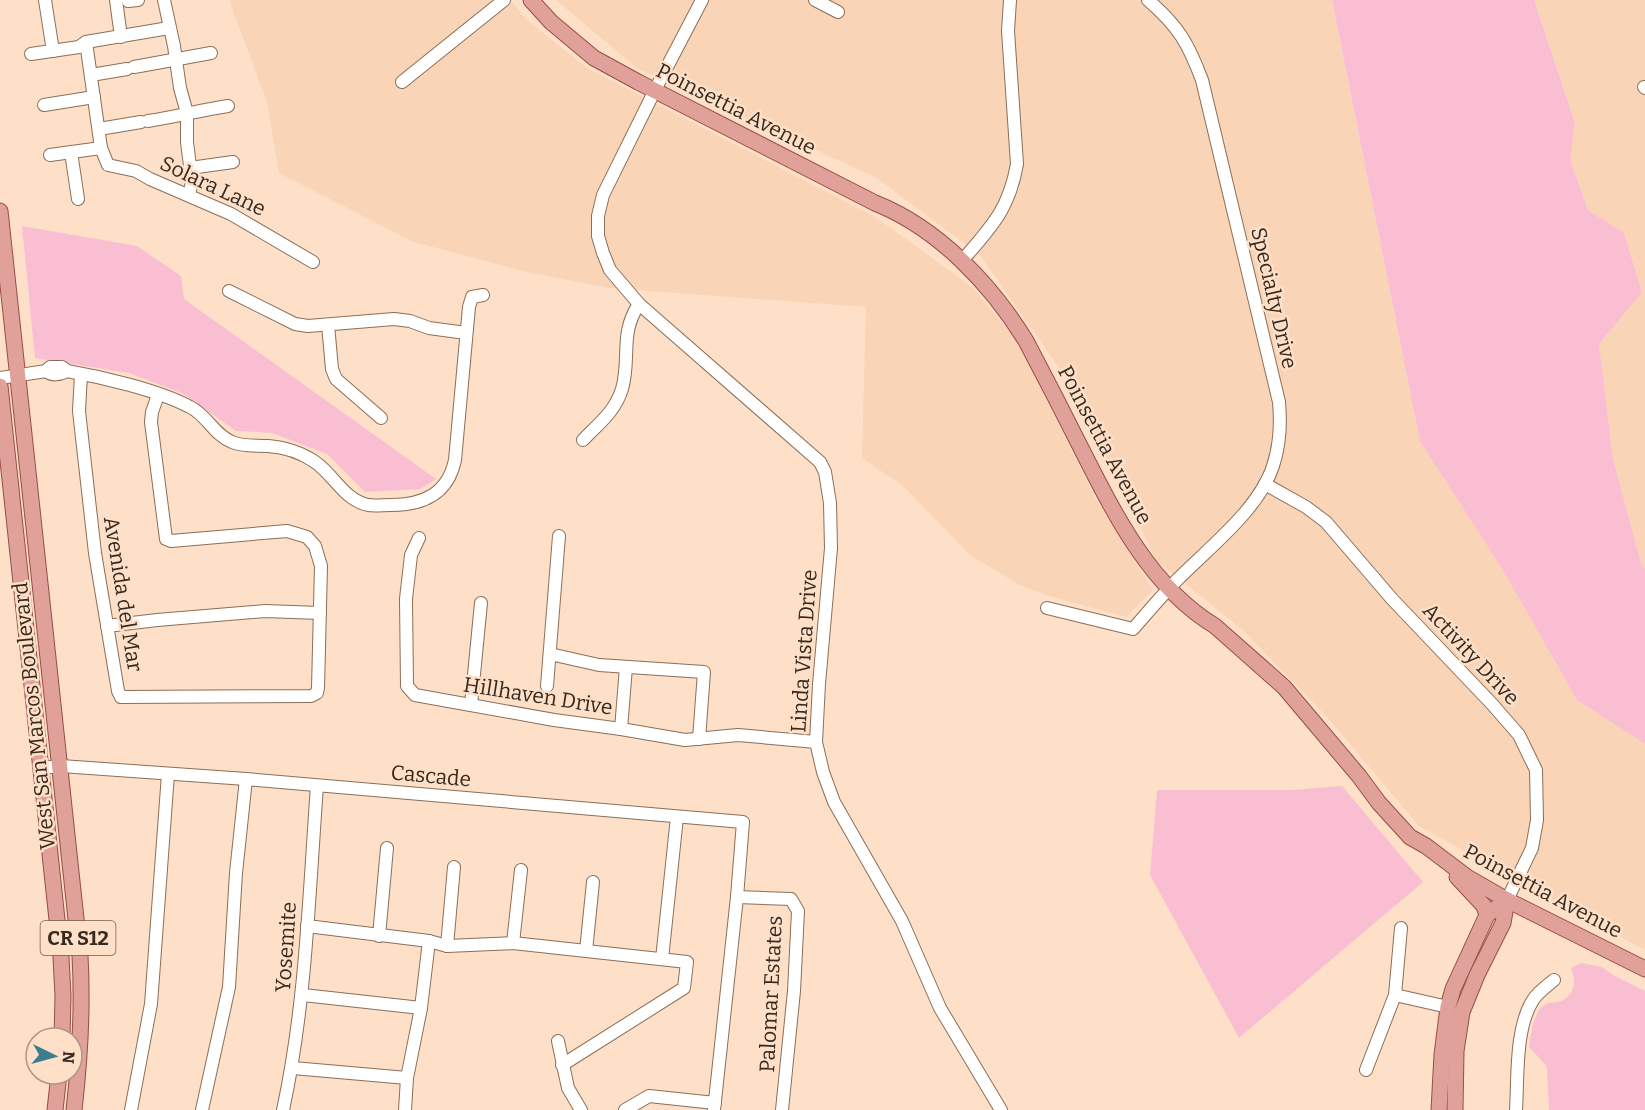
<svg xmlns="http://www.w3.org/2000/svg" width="1645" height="1110" font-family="Bitter,serif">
<rect width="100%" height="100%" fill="#fedfc7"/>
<g fill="#f9d4b7">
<path d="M229,0h281l18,21 59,47 290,150 95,69 47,56 77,157 57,90 -27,27 -84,-23 -22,-9 -50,-30 -67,-69 -41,-28 4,-151 -257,-19 -82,-16 -113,-30 -135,-69 -12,-71z"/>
<path d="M556,0h776l88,441 84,131 73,128 68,44v206l-226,-124 -90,-107 -85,-88 -88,-71 -81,-169 -94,-135 -104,-78 -240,-110z"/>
<path d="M1534,0h111v569l-4,-6 -28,-104 -14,-115 43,-53 -18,-58 -36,-23 -18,-50 5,-37z"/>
</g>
<g fill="#fabed3">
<path d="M1332,0h202l41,123 -5,37 18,50 36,23 18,59 -43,52 14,115 28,104 4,6v175l-68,-44 -73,-128 -84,-131z"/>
<path d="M22,226l115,20 44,30 3,23 252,180 -16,10 -55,3 -38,-38 -55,-21 -36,-2 -52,-37 -55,-21 -94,-15z"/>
<path d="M1342,786l81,96 -184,156 -89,-163 7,-85h135z"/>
<path d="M1581,963l21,4 11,8 32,16v119h-96l-2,-40 -1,-5 -17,-18c2,-12 4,-33 14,-41 5,-4 8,-3 14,-4 17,-3 20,-20 14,-34z"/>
</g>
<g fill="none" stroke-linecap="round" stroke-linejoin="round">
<g stroke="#8a6f59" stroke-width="14">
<g id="minor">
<path d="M45,0l8,51"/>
<path d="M116,0l5,37"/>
<path d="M164,0l10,46 6,42 7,25v29l5,40 -3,13"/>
<path d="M702,0l-47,90 -52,105 -5,21v20l5,17 7,17 29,34 181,158 5,10 5,31 1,45 -12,136 -3,58 7,30 11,30 68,119 38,87 61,102"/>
<path d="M815,0l23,12"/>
<path d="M128,1l10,-1"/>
<path d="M86,42l15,106 7,17 28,6 14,8 81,35 82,48"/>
<path d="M31,54l48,-7 7,-5 83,-14"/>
<path d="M134,67l77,-14"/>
<path d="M91,75l36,-6"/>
<path d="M402,82l102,-82"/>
<path d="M1644,87l1,1"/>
<path d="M44,105l50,-8"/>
<path d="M148,121c27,-4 53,-11 80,-15"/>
<path d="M99,129l42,-7"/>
<path d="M71,152l7,47"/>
<path d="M50,155l51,-7"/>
<path d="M190,168l43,-6"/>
<path d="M961,262c30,-35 48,-52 56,-98l-9,-133 2,-31"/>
<path d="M229,291l66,33 13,2 86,-7 16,2 19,7 37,5"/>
<path d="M328,325l4,44 4,10 45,39"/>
<path d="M67,371c35,6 91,19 123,36 17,8 24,28 42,35 11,5 24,3 36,4 16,1 34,7 47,16 19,13 29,38 53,43 7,1 15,0 23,0 32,0 57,-11 64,-45l14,-153 3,-10 11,-2"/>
<path d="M81,374l-2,37 16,142 23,138 3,6 190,-1 6,-3 1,-5 3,-122 -6,-20 -8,-9 -20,-6 -116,10 -5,-2 -15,-117 1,-10 6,-17"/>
<path d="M0,378l46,-7 4,-4h12l5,4c-7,4 -15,5 -21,0"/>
<path d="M583,440c15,-16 32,-28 39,-51 9,-31 -3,-55 17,-85"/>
<path d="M1265,484l41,23 20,15 66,77 100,105 27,31 17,35 1,50 -5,28 -25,52"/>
<path d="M419,538l-8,17 -5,44 1,87 8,9 139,25 67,9 64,11 53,-5 78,7"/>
<path d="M1047,608l86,21c15,-17 30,-35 46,-51 32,-32 80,-69 94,-112 7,-21 8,-42 6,-64l-77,-322c-14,-37 -23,-53 -54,-80"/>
<path d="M107,626l50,-6 108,-9 55,2"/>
<path d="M550,654l49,11 105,7 -5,67"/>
<path d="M547,686l12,-150"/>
<path d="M471,705l10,-102"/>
<path d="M621,729l5,-62"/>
<path d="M42,768l19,-2 185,13 497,43 -6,75 -23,213"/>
<path d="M737,897l54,2 7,12 -4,80 -12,119"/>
<path d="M307,926l122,15 18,5 66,-3 174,19 -3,26 -122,77"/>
<path d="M379,936l8,-88"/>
<path d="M513,943l8,-73"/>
<path d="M447,946l7,-79"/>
<path d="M586,951l7,-69"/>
<path d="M662,959l15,-142"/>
<path d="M303,995l118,13"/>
<path d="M1395,995l53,12"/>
<path d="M558,1041l10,47 13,22"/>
<path d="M293,1068l114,10"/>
<path d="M1366,1070l29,-75 6,-67"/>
<path d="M131,1110l20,-106 17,-230"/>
<path d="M202,1110l27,-123 7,-114 10,-94"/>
<path d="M283,1110c23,-106 26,-216 34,-324"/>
<path d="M405,1110l2,-32 14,-70 8,-67"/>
<path d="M625,1110l24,-14 66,7"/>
<path d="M1516,1110c2,-33 -1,-82 17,-110 5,-8 14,-14 21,-20"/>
</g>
</g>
<g stroke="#974e44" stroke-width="17">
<g id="major">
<path d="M531,0l20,22 43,36 44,24 237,121c63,25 116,81 151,138 19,36 37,71 55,107 33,65 69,139 134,178l69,61 75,89 20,27 31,34 16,9 41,31 40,23 138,69"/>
<path d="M0,211l80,745c3,52 0,102 -6,154"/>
<path d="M0,386l61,571 2,39 -1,42"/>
<path d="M1457,877l27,29 3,9"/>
<path d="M55,1110l4,-36"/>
<path d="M1439,1110l3,-55 6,-48 5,-18 34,-74 20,-15"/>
<path d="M1455,1110l1,-59 6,-39 15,-37 26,-52 4,-23"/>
</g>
</g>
<use href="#minor" stroke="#fff" stroke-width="12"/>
<use href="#major" stroke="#e0a19a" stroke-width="15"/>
</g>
<g text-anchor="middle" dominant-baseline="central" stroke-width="5" stroke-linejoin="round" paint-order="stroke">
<rect fill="#fedfc7" stroke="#716052" stroke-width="1.5" x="40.5" y="921" width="75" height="34" rx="4.5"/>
<g font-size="20" font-weight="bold" fill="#352920">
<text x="78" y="938">CR S12</text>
</g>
<g font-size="21" fill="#352920" stroke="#fedfc7">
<text transform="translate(736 109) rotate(27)">Poinsettia Avenue</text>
<text transform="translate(213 186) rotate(25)">Solara Lane</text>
<text transform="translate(1274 298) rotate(77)">Specialty Drive</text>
<text transform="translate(1105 445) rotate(62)">Poinsettia Avenue</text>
<text transform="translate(123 594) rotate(81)">Avenida del Mar</text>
<text transform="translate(804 651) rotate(-86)">Linda Vista Drive</text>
<text transform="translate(1471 654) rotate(47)">Activity Drive</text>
<text transform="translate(538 696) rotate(9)">Hillhaven Drive</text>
<text transform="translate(34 716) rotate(-96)">West San Marcos Boulevard</text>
<text transform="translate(431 776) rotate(5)">Cascade</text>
<text transform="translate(1543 891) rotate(28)">Poinsettia Avenue</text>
<text transform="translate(286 947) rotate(-86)">Yosemite</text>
<text transform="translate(771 994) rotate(-87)">Palomar Estates</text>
</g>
</g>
<g transform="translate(54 1056) rotate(95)"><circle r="28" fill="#fedfc7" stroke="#ae9684" stroke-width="1.5"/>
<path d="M0-4.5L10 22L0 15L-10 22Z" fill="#3b7c8e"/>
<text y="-9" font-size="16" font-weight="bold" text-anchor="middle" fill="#352920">N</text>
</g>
</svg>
